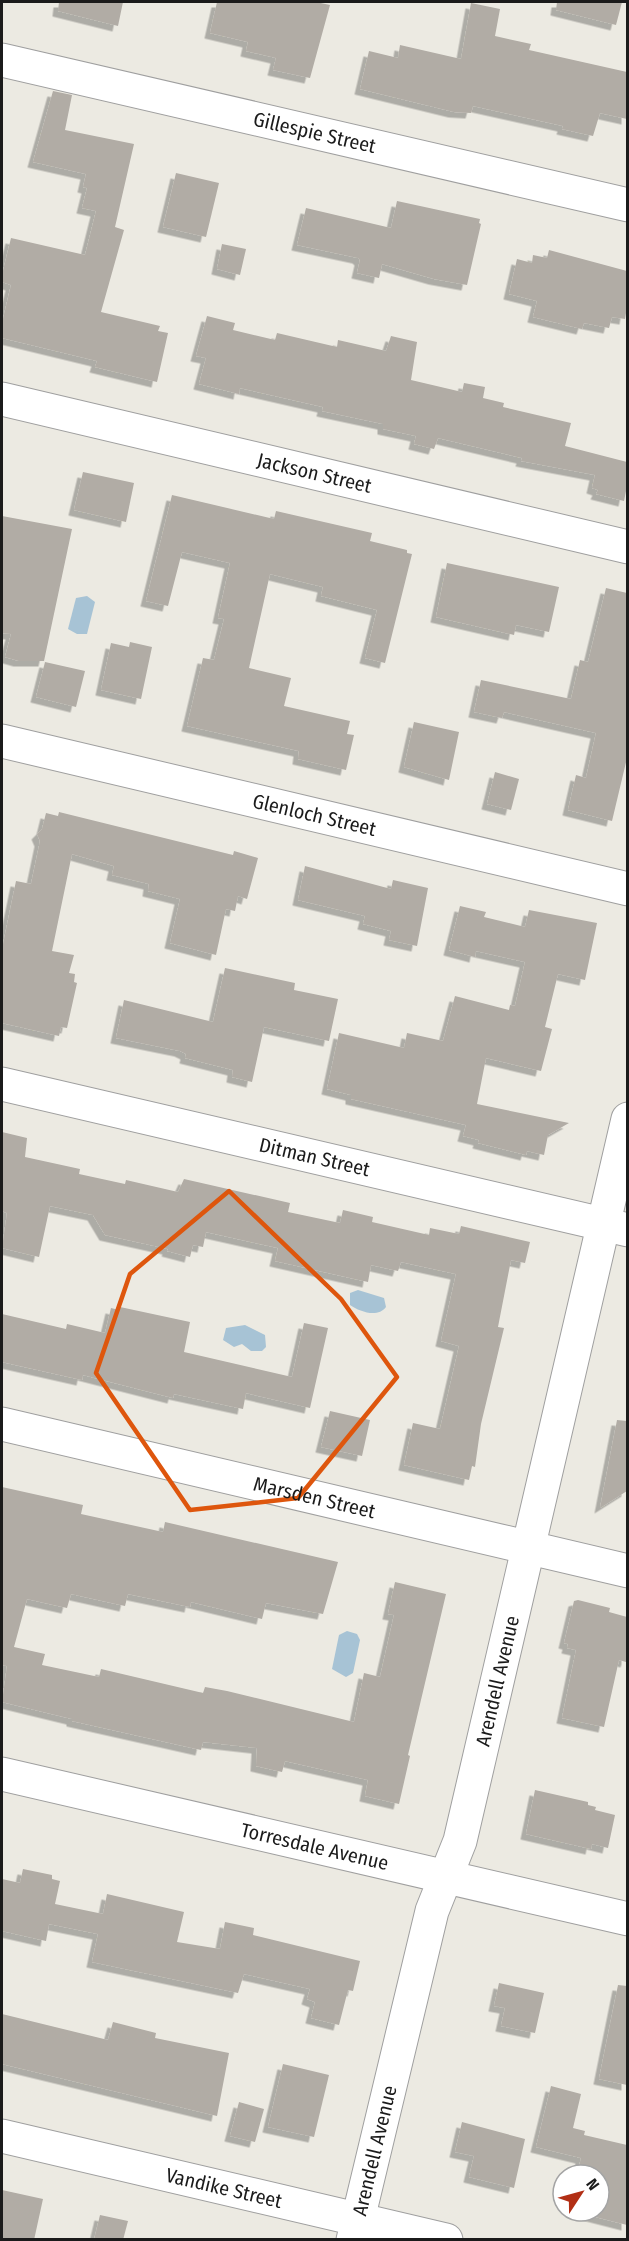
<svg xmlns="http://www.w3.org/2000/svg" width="629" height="2241" font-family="'Fira Sans Condensed',sans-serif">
<defs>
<filter id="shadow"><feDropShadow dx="-5.5" dy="5.5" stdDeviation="0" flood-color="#0004"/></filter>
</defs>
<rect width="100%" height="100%" fill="#eceae2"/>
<g fill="#a7c3d5">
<path d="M87,596l8,6 -8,32h-10l-9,-5 8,-31z"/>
<path d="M358,1290l26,8 2,9c-8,11 -26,5 -36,-2v-12z"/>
<path d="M245,1325l20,10 1,12 -4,4h-11l-9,-7 -8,3 -11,-7 3,-12z"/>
<path d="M347,1631l10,3 3,6 -7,33 -7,4 -14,-8 7,-34z"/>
</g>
<g fill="#b1aca5" filter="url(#shadow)">
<path d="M59,2h64l-5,24 -60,-15z"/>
<path d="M217,2h99l14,3 -20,73 -37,-8 3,-12 -30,-7 2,-9 -38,-9z"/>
<path d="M557,2h65l-6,23 -60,-15z"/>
<path d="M471,3l29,6 -5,27 36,8 -2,6 98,22v47l-27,-6 -7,23 -31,-7 1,-3 -90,-20 -2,7 -17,-1 -94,-23 9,-38 29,7 2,-13 61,14z"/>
<path d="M53,91l19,4 -7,35 69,14 -19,83 9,3 -23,82 59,14 -2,5 10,2 -11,49 -62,-15 2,-6 -95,-23v-15l9,-38 -9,-3v-7l9,-37 74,17 11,-44 -14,-3 5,-20 -4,-1 3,-13 -53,-12z"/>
<path d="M176,173l43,10 -13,54 -43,-10z"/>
<path d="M397,201l83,18 -1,4 2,1 -14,61 -33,-6 -52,-15 -3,14 -22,-5 3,-13 -2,-2 -61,-13 9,-37 85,20z"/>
<path d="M222,244l24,5 -6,26 -23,-6z"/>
<path d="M549,250l78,21v36l-2,12 -13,-2 -3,11 -25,-5 -2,6 -49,-12 4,-16 -28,-7 8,-35 15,4 1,-8 14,3z"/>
<path d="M207,316l28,7 -2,7 42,10 2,-7 60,14 1,-7 48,11 5,-15 26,6 -6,38 51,12 2,-9 21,4 -2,11 21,5 -1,4 68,16 -6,23 62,16v24l-3,15 -28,-7 2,-4 -6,-2 3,-13 -74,-14 1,-3 -84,-20 -4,11 -20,-5 2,-8 -33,-7v-5l-61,-13 1,-4 -83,-19 -1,6 -40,-10 7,-26 -10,-2z"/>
<path d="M83,472l51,11 -8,39 -52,-12z"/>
<path d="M172,495l102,24 2,-8 96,22 -2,8 37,9v3l5,1 -27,109 -20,-5 12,-48 -56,-14 2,-9 -53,-13 -21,94 42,10 -7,28 66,15 -3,13 7,1 -8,35 -48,-11 1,-8 -112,-25 16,-68 11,2 10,-41 -6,-1 12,-55 -48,-11 -14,54 -22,-5z"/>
<path d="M2,516l70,13 -28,132h-25l-14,-4 6,-23 -9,-1z"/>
<path d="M447,563l112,24 -10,45 -33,-7 -2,10 -78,-18z"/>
<path d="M606,588l21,5v165l-15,63 -44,-11 8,-35 10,3 10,-45 -92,-21 -2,6 -28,-6 7,-32 90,19 9,-39 8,2z"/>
<path d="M130,642l22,5 -11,52 -40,-9 10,-47 18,4z"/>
<path d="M45,662l40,9 -9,36 -40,-10z"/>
<path d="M414,722l45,10 -10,48 -45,-13z"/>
<path d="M495,772l24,7 -8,31 -24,-6z"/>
<path d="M59,812l174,43 1,-4 24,7 -11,41 -9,-3 -3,15 -9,-2 -10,46 -46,-12 10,-44 -32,-8 1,-7 -37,-9 2,-9 -42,-12 -20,97 22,4 -5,18 6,1 -1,8 3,1 -10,45 -6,-1 -2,9 -57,-13v-74l14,-68 15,3 9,-43 -3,-7 5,-5 4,-16 12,3z"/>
<path d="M305,866l86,23 2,-9 35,8 -11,58 -28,-6 2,-9 -28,-7 2,-8 -67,-16z"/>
<path d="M460,906l26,6 -2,5 41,10 4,-17 68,13 -12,57 -27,-6 -13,53 7,2 -11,42 -55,-13 -9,46 92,19 -21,12 -4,20 -17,-4 -1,4 -48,-12 1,-3 -16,-4 3,-11 -115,-26v-4l-24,-6 12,-56 65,15 3,-15 36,8 12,-45 54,14 1,-5 5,1 10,-44 -49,-11 -1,6 -26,-7z"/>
<path d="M225,968l70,15 -1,7 44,9 -9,42 -65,-14 -12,55 -20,-5 1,-7 -48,-12 1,-4 -6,-3 -64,-13 8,-38 89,22z"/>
<path d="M2,1132l25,6 -2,19 55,12 -1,5 46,10 1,-4 52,12 6,-13 106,24 -2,9 52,11 3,-13 30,7 -1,5 57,13 1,-7 29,6 2,-8 69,16 -5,21 -14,-3 -13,67 6,1 -23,96 -6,43 -3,-1 -3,14 -65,-15 9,-42 27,6 19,-83 -18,-5 15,-67 -55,-12 -3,9 -27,-6 -3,17 -93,-21 3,-13 -72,-16 -3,15 -10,-2 -3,12 -23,-6 1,-2 -63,-14 -12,-20 -43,-9 -11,51 -37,-9 5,-35 -5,-2z"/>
<path d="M120,1307l70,15 -6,30 108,25 12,-54 24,5 -18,80 -64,-15 -3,16 -69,-15 -1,4 -90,-23 -1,5 -80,-18v-48l64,15 1,-5 38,9 6,-25 8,2z"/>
<path d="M330,1411l40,9 -8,36 -41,-9z"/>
<path d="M617,1420l10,1v70l-27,17z"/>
<path d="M2,1487l81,18 -2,9 82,18 2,-10 173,40 -15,52 -57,-11 -4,16 -71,-17 -1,5 -62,-13 -3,12 -54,-12 -4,14 -40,-9 -13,48 31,7 -3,11 57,12 2,-8 102,24 2,-6 22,4 127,31 10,-49 16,4 14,-62 -6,-1 7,-32 51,12 -38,161 2,1 -11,48 -34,-8 3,-16 -83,-19 -3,11 -26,-6 1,-18 -54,-6 -2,8 -129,-29v-2l-70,-17 5,-36 -5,-1z"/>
<path d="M578,1600l32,8 -1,4 18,5v42l-1,3 -7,-2 -15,67 -42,-9 14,-68 -9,-2 1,-4 -4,-1 10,-42z"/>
<path d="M535,1790l53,12v3l8,2 -1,3 20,5 -7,33 -16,-4 -1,5 -65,-15z"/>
<path d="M23,1869l29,6v4l8,2 -5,23 48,10 4,-20 77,18 -7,30 43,7 5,-27 29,6 -1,7 107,26 -7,30 -5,-1 -9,35 -28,-7 4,-16 -8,-3 3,-10 -66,-15 -6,19 -146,-31 6,-28 -49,-10 -3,17 -44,-10v-52l18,4z"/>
<path d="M499,1983l45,10 -9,40 -34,-7 4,-18 -11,-2z"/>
<path d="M618,1985l9,1v99l-28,-6z"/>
<path d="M2,2014l106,26 5,-18 43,11 -1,5 74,15 -12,63 -215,-52z"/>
<path d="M283,2064l46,11 -15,62 -46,-10z"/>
<path d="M551,2086l30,8 -8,34 12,3 -1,4 43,10v80l-47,-12v-2h19v-36h-22l4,-17 -45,-11z"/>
<path d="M239,2102l25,7 -9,33 -25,-6z"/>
<path d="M462,2122l63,17 -11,49 -45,-11 5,-21 -19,-4z"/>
<path d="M2,2190l41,9 -9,41h-32z"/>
<path d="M100,2215l28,6 -5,19h-29z"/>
</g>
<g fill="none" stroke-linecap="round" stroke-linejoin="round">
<g stroke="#9f9f9f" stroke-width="35">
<g id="minor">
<path id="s1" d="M2,60l626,145"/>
<path id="s2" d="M2,399l626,148"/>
<path id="s3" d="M2,741l626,148"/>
<path id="s4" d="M2,1084l626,146"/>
<path id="s5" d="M2,1424l626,147"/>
<path id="s6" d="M2,1774l626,145"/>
<path id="s7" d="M2,2136l444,104"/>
<path id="s8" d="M353,2240l79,-329 28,-70 168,-722"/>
</g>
</g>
<use href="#minor" stroke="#fff" stroke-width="33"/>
</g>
<path fill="none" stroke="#de560d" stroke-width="4.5" stroke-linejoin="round" d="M229,1191l112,108 56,78 -99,121 -108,12 -94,-137 34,-99z"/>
<g text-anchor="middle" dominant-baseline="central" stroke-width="4.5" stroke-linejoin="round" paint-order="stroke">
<g font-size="20" fill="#1b1b1b" stroke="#fff">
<text stroke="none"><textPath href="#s1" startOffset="321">Gillespie Street</textPath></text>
<text stroke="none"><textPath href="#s2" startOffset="321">Jackson Street</textPath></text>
<text stroke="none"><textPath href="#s3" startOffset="321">Glenloch Street</textPath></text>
<text stroke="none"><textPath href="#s4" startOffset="321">Ditman Street</textPath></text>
<text stroke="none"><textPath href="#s5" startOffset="321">Marsden Street</textPath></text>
<text stroke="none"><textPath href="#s8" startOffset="578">Arendell Avenue</textPath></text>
<text stroke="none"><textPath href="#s6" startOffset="321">Torresdale Avenue</textPath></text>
<text stroke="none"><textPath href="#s8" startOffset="92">Arendell Avenue</textPath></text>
<text stroke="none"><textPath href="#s7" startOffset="228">Vandike Street</textPath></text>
</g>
</g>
<rect width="629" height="2241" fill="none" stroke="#1b1b1b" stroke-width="6"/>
<g transform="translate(581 2193) rotate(54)"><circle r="28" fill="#ffffff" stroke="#a4a4a4" stroke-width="1.5"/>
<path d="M0-4.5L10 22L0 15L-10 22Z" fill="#b22f15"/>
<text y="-9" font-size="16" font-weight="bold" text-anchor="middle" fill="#1b1b1b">N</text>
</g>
</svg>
